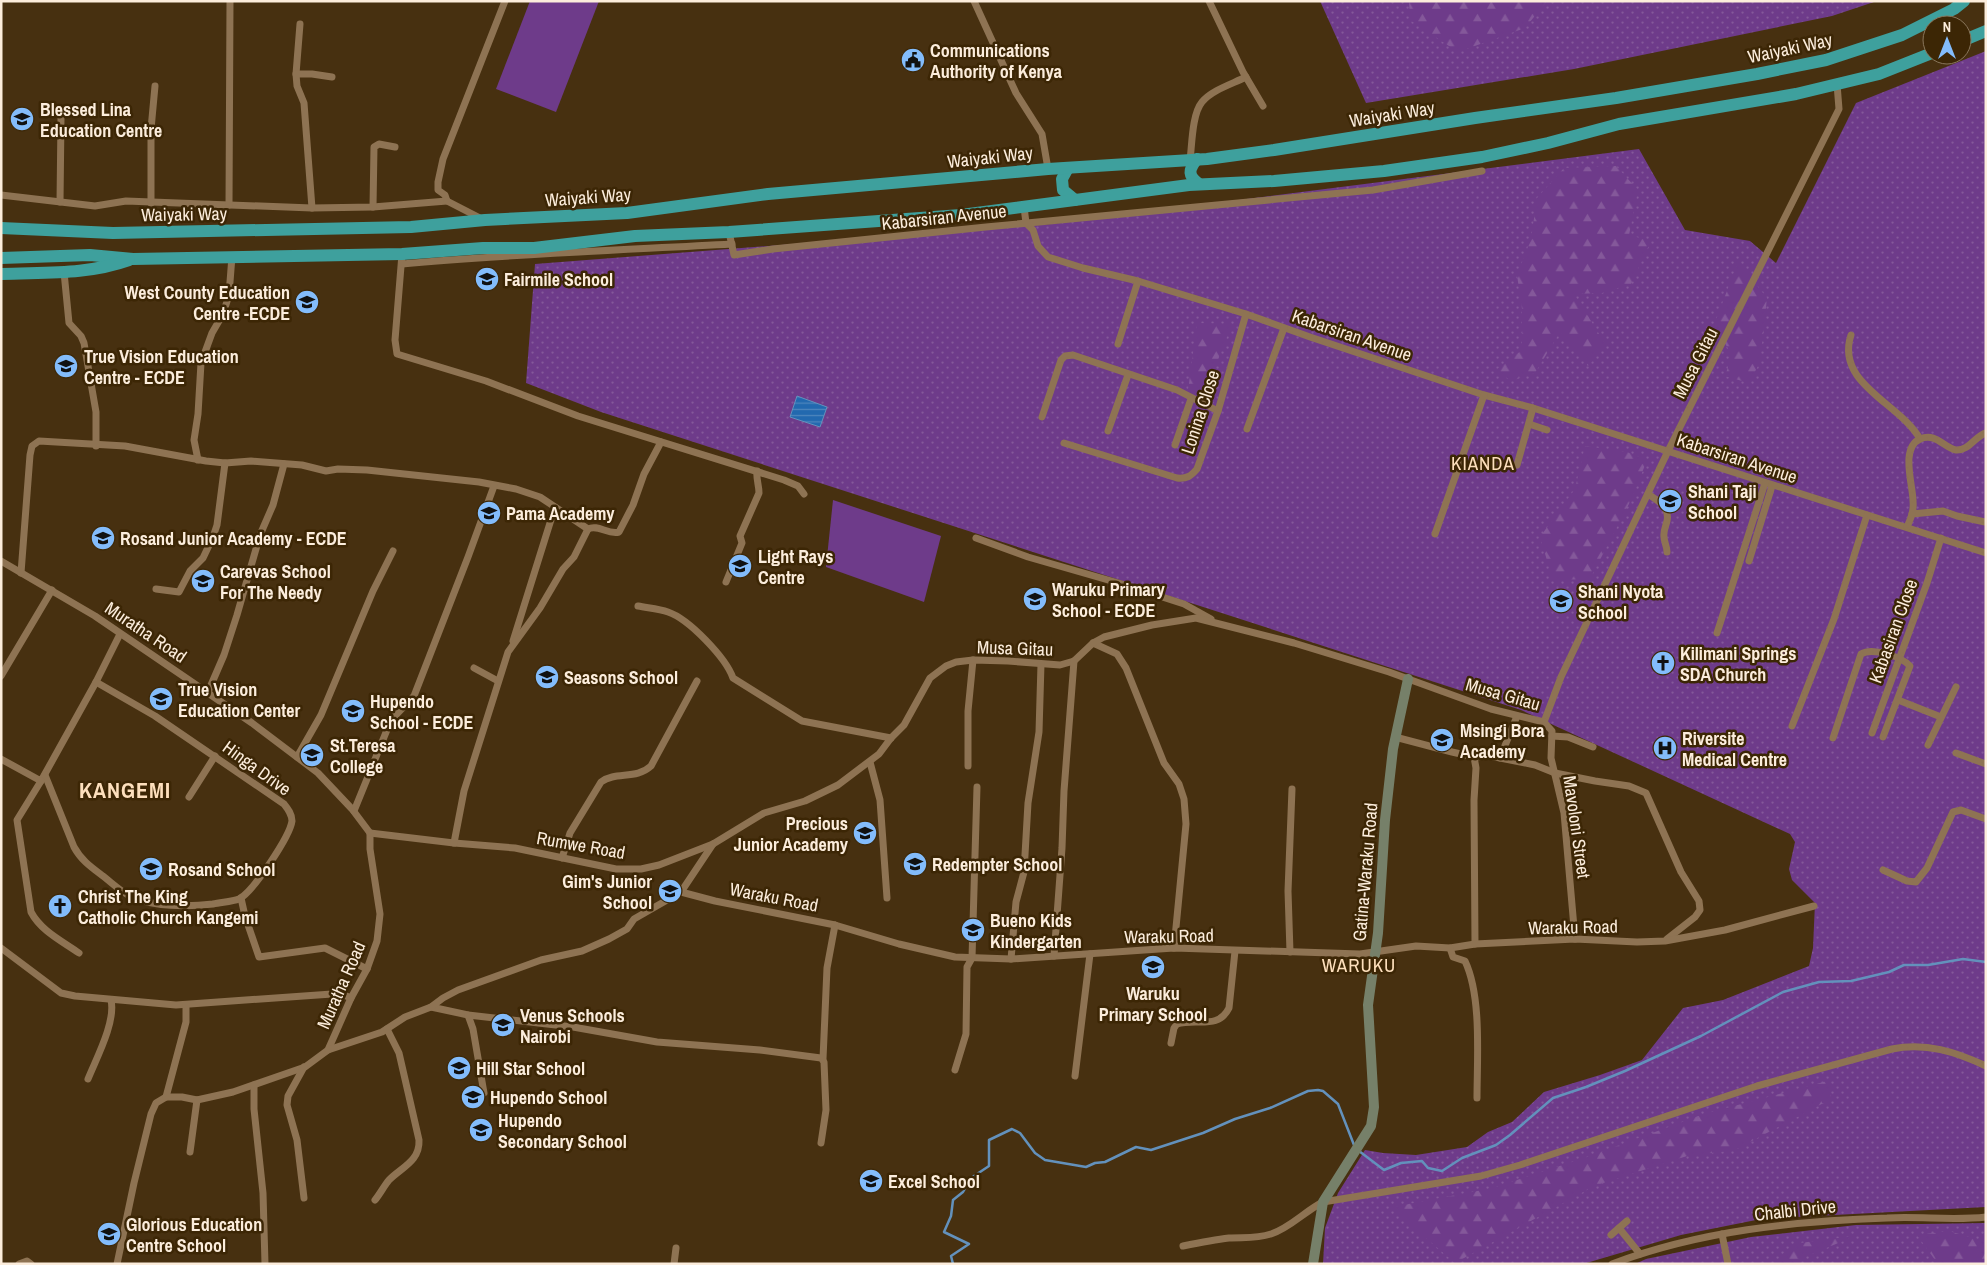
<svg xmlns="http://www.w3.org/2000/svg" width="1987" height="1265" font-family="'Archivo Narrow',sans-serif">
<defs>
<pattern id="green-dots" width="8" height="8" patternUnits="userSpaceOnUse" patternTransform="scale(1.25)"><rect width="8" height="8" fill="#6e3b8a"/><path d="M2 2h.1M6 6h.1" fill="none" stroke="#84589a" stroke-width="1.8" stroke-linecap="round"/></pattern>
<pattern id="forest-firs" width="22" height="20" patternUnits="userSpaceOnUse" patternTransform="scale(1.25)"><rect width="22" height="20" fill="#6e3b8a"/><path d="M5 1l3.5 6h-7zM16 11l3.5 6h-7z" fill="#84589a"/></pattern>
<pattern id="water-rules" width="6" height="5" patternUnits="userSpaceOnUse" patternTransform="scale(1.25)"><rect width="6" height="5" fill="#2269af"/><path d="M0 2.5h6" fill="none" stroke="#4e86bd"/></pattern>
</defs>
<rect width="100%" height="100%" fill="#473010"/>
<g fill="url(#green-dots)">
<path d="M1320,1h557l-45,15 -258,53 -208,34z"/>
<path d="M1986,51v1156l-225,12 -80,16 -98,29h-260l2,-36 13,-35 27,-43 18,3 33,2 51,-8 21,-15 24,-10 32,-30 56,-17 42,-15 41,-52 40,-8 86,-34 4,-18 2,-45 -23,-23 -3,-11 6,-27 -5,-8 -269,-124 -920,-298 -75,-29 9,-119 516,-40 588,-75 46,81 65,11 26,22 80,-160z"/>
<path d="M1986,1223v41h-351l11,-5 105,-22 105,-12z"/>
</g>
<g fill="url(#forest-firs)">
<path d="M1409,1h138l-22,27 -67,24 -48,-32z"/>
<path d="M1616,166l22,24 -9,45 22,6 -20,43 -29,9 -28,1 32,51 -18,21 -28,-34 -25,41 -24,8 -15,-11 26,-20v-41l-5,-34 14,-36 6,-41 27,-30z"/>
<path d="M1738,262l29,36 -7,64 -11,21 -24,-7 7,-21 -18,-30z"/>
<path d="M1197,323l35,1 -27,68 -1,14 -16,-15z"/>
<path d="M1585,446l42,6 20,8 -15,38 -42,81 -37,1 -13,-43 35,-48z"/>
<path d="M1831,1080v19l-96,51 -48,6 -93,30 -139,77 -44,-38 -18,-18 100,-19 94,-31 117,-43z"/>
<path d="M1949,1231l37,11v22h-48l-21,-29z"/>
<path d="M1855,1236l-55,23 -2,5h-20l3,-9 19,-12z"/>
</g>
<g fill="#6e3b8a">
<path d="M530,1h69l-43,111 -60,-23z"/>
<path d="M833,500l108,36 -17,66 -98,-35z"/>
</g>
<path fill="url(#water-rules)" stroke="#6391bc" d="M797,396l30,11 -7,20 -30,-10z"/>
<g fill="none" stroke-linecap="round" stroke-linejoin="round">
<g stroke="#6391bc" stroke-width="2.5">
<path d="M1359,1151l25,19 17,-7 21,-2 6,7 14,3 20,-13 34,-13 14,-10 43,-37 33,-11 39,-16 76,-35 82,-44 36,-10 32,-1 38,-9 15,-7h24l35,-6 23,3"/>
<path d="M953,1264l-2,-8 18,-12 -25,-12 7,-16 2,-16 10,-8 8,-14 18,-12v-26l23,-11 8,4 15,20 10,7 41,7 9,-4 10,-1 31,-15 15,3 52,-17 32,-14 35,-11 38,-17 10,-1 5,1 15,13 16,41"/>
</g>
<g stroke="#8e7353" stroke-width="7">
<path d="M974,1l42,92 26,41 6,35"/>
<path d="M1209,1l34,71 20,34"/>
<path d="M296,74l4,-50"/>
<path d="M1190,160c2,-15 2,-46 12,-58 10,-12 30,-18 44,-25"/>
<path d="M1,195l94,11 31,-5 186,7 61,-1 74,-6"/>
<path d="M60,202l1,-83"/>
<path d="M151,203v-74l4,-43"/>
<path d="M229,205l1,-204"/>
<path d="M373,207l1,-60 5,-3 16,3"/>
<path d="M1024,207l2,16"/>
<path d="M312,208l-8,-105 -7,-17 -1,-12h16l20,3"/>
<path d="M482,219l-35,-18 -2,-6 -7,-5v-8l5,-23 62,-158"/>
<path d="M1026,223l7,7 5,16 10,11 35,11 55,13 108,33 64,23 174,58 49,13 453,145"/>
<path d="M729,232l5,23 39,-6 213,-22 387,-37 109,-19"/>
<path d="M402,254l-7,86 2,14 89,27 92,35 206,64 14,6 6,8"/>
<path d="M402,264c109,-10 220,-14 330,-20"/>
<path d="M64,272l5,51 12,13 3,7 12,69v34"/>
<path d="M1851,335c-16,49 49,68 69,104"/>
<path d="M1118,344l20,-63"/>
<path d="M1042,417l19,-57 4,-4 8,-1 104,35 41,21"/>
<path d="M1529,424l18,6"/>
<path d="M1247,429l37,-101"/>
<path d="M1108,431l20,-56"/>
<path d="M1064,443l113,35c10,1 14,-2 20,-9l21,-58 28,-97"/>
<path d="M1175,445l16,-46"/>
<path d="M198,460l-4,-20 4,-26 3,-51 11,-30 11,-19 6,-19 3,-39"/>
<path d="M1517,465l16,-57"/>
<path d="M1648,494c10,7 22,13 19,27 -1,5 -4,10 -3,16 0,5 3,9 3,15"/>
<path d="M1912,514l31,-3 14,5 28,6"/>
<path d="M1907,527c4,-9 7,-16 6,-26 0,-16 -13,-53 7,-62 16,-7 24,9 36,11 13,1 19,-14 30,-17"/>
<path d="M1435,534l49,-139"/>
<path d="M976,538l52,19 94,27 62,20 27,15"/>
<path d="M1,561l94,55 157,107 66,50 34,36 18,24v16l10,65 -3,27 -10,28 -16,29 -23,52 -23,17 -72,25 -36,8 -15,-3h-16l-10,6 -5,11 -17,69 -17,81"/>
<path d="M1749,561l23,-75"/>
<path d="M21,573l9,-118 2,-9 7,-5 86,5 81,15 19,2 26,-2 51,4 24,6 12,-2 29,1 112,12 37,7 24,8 48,32"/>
<path d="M726,582l16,-39 -2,-7 19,-43c0,-8 -3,-14 -2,-22"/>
<path d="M156,589l23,3 11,-21 13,-13 10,-21 4,-12 8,-62"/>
<path d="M638,606c10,2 21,3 30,6 21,7 58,46 65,66l69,43 89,17"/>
<path d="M1717,633l48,-150"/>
<path d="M513,641l42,-134"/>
<path d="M1093,643l24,11 9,14 38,95 15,21 5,15 2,25 -12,124"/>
<path d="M474,668l24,13"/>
<path d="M1,676l51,-86"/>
<path d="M208,692l16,-37 13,-40 23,-80 13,-30 11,-41"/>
<path d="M1898,700l43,17"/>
<path d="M1544,722l17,-45 107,-226 171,-342 -2,-25"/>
<path d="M1544,722l8,9 -1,27 13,55 11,126"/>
<path d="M1792,726l42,-107 33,-104"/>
<path d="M1872,733l55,-150 14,-45"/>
<path d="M1552,736l16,1 25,10"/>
<path d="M1395,737l57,15 22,5 16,-1 45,9 20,8 40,8 34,5 17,7 35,79 18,29 1,9 -5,7 -28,22"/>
<path d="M1833,738l28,-84c12,-7 41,3 49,12l-27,71"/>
<path d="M1928,745l28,-58"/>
<path d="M1956,753l30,11"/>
<path d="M297,757l24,-42 52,-124 20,-40"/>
<path d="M1474,757l2,11 -2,32 1,144"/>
<path d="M1500,758l17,-42"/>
<path d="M1,759l40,22 55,-99 24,-48"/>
<path d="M870,762l10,38 7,98"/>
<path d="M968,766v-55l5,-51"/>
<path d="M45,775l29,72c7,13 17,20 29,29 9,7 17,15 27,20 23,11 58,11 83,8 8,-2 18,-2 26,-5 14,-7 51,-63 53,-78 0,-7 -4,-12 -8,-17l-129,-88 -59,-34"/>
<path d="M41,781l-24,39 14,92c10,19 31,29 48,41"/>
<path d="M189,797l26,-41"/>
<path d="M354,811l37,-91 23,-24 54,-139 26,-71"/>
<path d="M370,833l84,10 61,5 101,21h25l18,-4 54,-21 51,-31 41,-12 33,-16 41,-31 12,-16 13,-13 26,-47 16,-12 10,-4 17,-2 35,1 52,4 14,-4 19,-18 11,-6 48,-12 44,-7 98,25 95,29 102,37 53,13"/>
<path d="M454,843l10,-52 44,-139 32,-44 23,-39 11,-12 14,-28c10,-5 20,6 31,3l14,-27 11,-31 17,-32"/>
<path d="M562,858l8,-25 31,-51c15,-11 35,-2 50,-16l46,-85"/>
<path d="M1883,870l24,11 9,1 11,-14 26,-56 8,-2 25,9"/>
<path d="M681,892l34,9 120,24 64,19 56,13 56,2 163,-11 186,6 56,-8 34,2 25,-4 100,-5 62,3 28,-1 60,-11 89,-24"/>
<path d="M241,898l4,18 14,41 66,-9 42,21"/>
<path d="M1,948l60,45 14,3 101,9 156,-11 12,1 7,3"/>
<path d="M1450,948l3,9 12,4c17,36 12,98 12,137"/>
<path d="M1290,952l-2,-61 4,-102"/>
<path d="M1054,956l8,-108 2,-57 10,-130"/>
<path d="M1011,959l5,-57 8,-30 4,-69 11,-71 2,-68"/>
<path d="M431,1007l37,8 105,12 84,15 103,8 61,8 3,4 2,48 -5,33"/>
<path d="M468,1015l5,14 11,64"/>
<path d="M1171,1043l3,-15 3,-4c20,-6 41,6 52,-16l6,-57"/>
<path d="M328,1050l54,-18 23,-15 26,-10 12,-9 15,-8 83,-30 41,-9 27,-12 18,-10 7,-10 47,-27 32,-48"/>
<path d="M823,1059l4,-91 8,-43"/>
<path d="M955,1070l11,-36 1,-67 5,-9 5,-171"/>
<path d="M1075,1076l15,-122"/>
<path d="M88,1079c8,-20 28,-57 23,-79"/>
<path d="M254,1085v24l9,84 2,71"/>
<path d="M166,1097l20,-75v-17"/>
<path d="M190,1152l7,-52"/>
<path d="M304,1198l-7,-58 -10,-35 1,-9 16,-29"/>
<path d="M375,1200c5,-6 9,-14 14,-20 13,-13 31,-19 30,-40l-20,-87 -12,-24"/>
<path d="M1619,1228l21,26"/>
<path d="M1722,1234l6,30"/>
<path d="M1611,1235l16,-14"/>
<path d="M1183,1246c15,-3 30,-6 46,-8 14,-1 27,1 42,-4 19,-6 34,-23 52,-32l158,-26 39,-11 237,-79 135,-37c34,-7 64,3 94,17"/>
<path d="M19,1264l8,-3 4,3"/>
<path d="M674,1264l2,-16"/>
<path d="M1612,1264c87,-33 182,-43 275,-46 33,-2 66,3 99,-1"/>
</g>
<path stroke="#768069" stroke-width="10" d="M1313,1264l10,-62 48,-76 3,-19 -6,-102 10,-72 7,-113 8,-71 15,-70"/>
<g stroke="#3ea09d" stroke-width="12">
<path d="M1962,41l24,-10"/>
<path d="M1197,159c-9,11 -9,17 2,25"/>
<path d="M1068,168l-6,11 1,11 12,10"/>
<path d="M1,228l112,5 298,-6 74,-7 142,-7 141,-19 280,-25 159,-10 67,-9 201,-32 141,-20 141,-24 69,-14 76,-25 52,-26 10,-8"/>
<path d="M1,258l89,-3 43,4 269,-5 81,-6h51l101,-12 94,-4 232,-17 228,-30 85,-4 110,-10 98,-14 66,-14 71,-19 177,-30 83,-20 53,-21"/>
<path d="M1,274c44,-2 86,1 128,-14"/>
</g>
</g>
<defs>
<g id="civic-disc" transform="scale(1.25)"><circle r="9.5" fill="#83bcfb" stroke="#3c2605"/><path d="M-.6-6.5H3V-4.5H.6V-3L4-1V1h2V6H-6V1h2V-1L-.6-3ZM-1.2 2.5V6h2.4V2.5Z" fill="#111"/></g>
<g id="school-disc" transform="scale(1.25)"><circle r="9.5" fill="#83bcfb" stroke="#3c2605"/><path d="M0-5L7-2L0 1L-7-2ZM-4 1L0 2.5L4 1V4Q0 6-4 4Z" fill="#111"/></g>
<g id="church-disc" transform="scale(1.25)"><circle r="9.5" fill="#83bcfb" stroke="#3c2605"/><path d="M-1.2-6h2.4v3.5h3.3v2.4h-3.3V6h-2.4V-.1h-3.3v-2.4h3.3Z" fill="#111"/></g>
<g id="hospital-disc" transform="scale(1.25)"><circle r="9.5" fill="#83bcfb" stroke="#3c2605"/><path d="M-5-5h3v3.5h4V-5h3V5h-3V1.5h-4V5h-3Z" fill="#111"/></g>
<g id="university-disc" transform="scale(1.25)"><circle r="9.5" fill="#83bcfb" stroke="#3c2605"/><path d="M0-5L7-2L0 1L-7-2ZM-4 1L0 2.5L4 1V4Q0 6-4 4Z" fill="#111"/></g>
</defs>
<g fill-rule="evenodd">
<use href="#civic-disc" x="913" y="60"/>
<use href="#school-disc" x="22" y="119"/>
<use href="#school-disc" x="487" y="279"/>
<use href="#school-disc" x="307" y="302"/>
<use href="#school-disc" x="66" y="366"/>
<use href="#school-disc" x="1670" y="501"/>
<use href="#school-disc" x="489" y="513"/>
<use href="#school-disc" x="103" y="538"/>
<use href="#school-disc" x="740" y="566"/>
<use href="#school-disc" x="203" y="581"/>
<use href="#school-disc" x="1035" y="599"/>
<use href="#school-disc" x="1561" y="601"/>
<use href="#church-disc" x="1663" y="663"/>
<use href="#school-disc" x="547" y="677"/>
<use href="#school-disc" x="161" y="699"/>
<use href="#school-disc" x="353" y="711"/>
<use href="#school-disc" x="1442" y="740"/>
<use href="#hospital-disc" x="1665" y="748"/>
<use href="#university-disc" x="312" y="755"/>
<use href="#school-disc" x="865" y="833"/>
<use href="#school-disc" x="915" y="864"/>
<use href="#school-disc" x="151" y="869"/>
<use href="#school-disc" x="670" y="891"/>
<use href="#church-disc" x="60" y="906"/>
<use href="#school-disc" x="973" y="930"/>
<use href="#school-disc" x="1153" y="967"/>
<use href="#school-disc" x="503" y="1025"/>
<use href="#school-disc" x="459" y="1068"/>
<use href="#school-disc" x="473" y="1097"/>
<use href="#school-disc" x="481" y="1130"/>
<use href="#school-disc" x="871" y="1181"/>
<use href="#school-disc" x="109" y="1234"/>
</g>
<g text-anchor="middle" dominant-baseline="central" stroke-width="5" stroke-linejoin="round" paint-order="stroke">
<g font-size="18" fill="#fceddc" stroke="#3c2605">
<text transform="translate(1790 48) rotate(-12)">Waiyaki Way</text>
<text transform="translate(1392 114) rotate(-9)">Waiyaki Way</text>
<text transform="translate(990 157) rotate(-6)">Waiyaki Way</text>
<text transform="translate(588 197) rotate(-4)">Waiyaki Way</text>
<text transform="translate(184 214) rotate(-1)">Waiyaki Way</text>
<text transform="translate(944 217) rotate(-6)">Kabarsiran Avenue</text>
<text transform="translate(1352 335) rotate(19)">Kabarsiran Avenue</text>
<text transform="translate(1695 363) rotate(-63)">Musa Gitau</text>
<text transform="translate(1200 412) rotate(-72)">Lonina Close</text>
<text transform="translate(1737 458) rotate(18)">Kabarsiran Avenue</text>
<text transform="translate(1893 631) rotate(-70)">Kabasiran Close</text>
<text transform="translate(146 632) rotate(34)">Muratha Road</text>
<text transform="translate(1015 648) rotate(2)">Musa Gitau</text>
<text transform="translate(1503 694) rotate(16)">Musa Gitau</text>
<text transform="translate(257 768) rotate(36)">Hinga Drive</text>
<text transform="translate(1577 827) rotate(82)">Mavoloni Street</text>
<text transform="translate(581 845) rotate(10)">Rumwe Road</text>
<text transform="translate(1365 872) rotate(-85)">Gatina-Waraku Road</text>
<text transform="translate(774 897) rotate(11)">Waraku Road</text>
<text transform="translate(1573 927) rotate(-1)">Waraku Road</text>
<text transform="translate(1169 936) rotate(-1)">Waraku Road</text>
<text transform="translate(341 985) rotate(-66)">Muratha Road</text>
<text transform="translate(1795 1210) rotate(-6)">Chalbi Drive</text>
</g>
<g font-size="18" font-weight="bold" fill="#fceddc" stroke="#3c2605" text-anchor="start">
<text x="930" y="50">Communications<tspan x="930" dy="21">Authority of Kenya</tspan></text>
<text x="40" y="109">Blessed Lina<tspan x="40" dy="21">Education Centre</tspan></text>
<text x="504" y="279">Fairmile School</text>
<text x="290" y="292" text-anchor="end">West County Education<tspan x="290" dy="21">Centre -ECDE</tspan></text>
<text x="84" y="356">True Vision Education<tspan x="84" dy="21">Centre - ECDE</tspan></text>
<text x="1688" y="491">Shani Taji<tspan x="1688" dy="21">School</tspan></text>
<text x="506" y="513">Pama Academy</text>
<text x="120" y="538">Rosand Junior Academy - ECDE</text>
<text x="758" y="556">Light Rays<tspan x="758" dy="21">Centre</tspan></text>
<text x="220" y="571">Carevas School<tspan x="220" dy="21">For The Needy</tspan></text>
<text x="1052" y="589">Waruku Primary<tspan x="1052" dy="21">School - ECDE</tspan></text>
<text x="1578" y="591">Shani Nyota<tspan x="1578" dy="21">School</tspan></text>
<text x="1680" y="653">Kilimani Springs<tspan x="1680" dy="21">SDA Church</tspan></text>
<text x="564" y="677">Seasons School</text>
<text x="178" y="689">True Vision<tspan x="178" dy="21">Education Center</tspan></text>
<text x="370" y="701">Hupendo<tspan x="370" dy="21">School - ECDE</tspan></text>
<text x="1460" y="730">Msingi Bora<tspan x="1460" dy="21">Academy</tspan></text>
<text x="1682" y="738">Riversite<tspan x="1682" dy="21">Medical Centre</tspan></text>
<text x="330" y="745">St.Teresa<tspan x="330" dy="21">College</tspan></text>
<text x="848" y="823" text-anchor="end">Precious<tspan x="848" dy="21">Junior Academy</tspan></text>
<text x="932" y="864">Redempter School</text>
<text x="168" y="869">Rosand School</text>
<text x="652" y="881" text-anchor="end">Gim's Junior<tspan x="652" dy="21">School</tspan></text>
<text x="78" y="896">Christ The King<tspan x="78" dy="21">Catholic Church Kangemi</tspan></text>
<text x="990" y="920">Bueno Kids<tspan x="990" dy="21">Kindergarten</tspan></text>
<text x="1153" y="993" text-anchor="middle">Waruku<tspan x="1153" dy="21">Primary School</tspan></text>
<text x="520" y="1015">Venus Schools<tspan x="520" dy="21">Nairobi</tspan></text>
<text x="476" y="1068">Hill Star School</text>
<text x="490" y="1097">Hupendo School</text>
<text x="498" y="1120">Hupendo<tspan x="498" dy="21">Secondary School</tspan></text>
<text x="888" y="1181">Excel School</text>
<text x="126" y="1224">Glorious Education<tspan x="126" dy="21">Centre School</tspan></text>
</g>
<g font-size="19" letter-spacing="1" fill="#fddfbc" stroke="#3c2605">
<text x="1483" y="463">KIANDA</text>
<text x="1359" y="965">WARUKU</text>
</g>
<g font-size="22" font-weight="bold" letter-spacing="1" fill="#fddfbc" stroke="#3c2605">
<text x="125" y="790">KANGEMI</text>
</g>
</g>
<rect width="1987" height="1265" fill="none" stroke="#fceddc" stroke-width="5"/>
<g transform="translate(1947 40)"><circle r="24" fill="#3c2605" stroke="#89765b"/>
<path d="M0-4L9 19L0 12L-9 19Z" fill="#83bcfb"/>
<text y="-8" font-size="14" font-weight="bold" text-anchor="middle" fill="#fceddc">N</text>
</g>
</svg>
